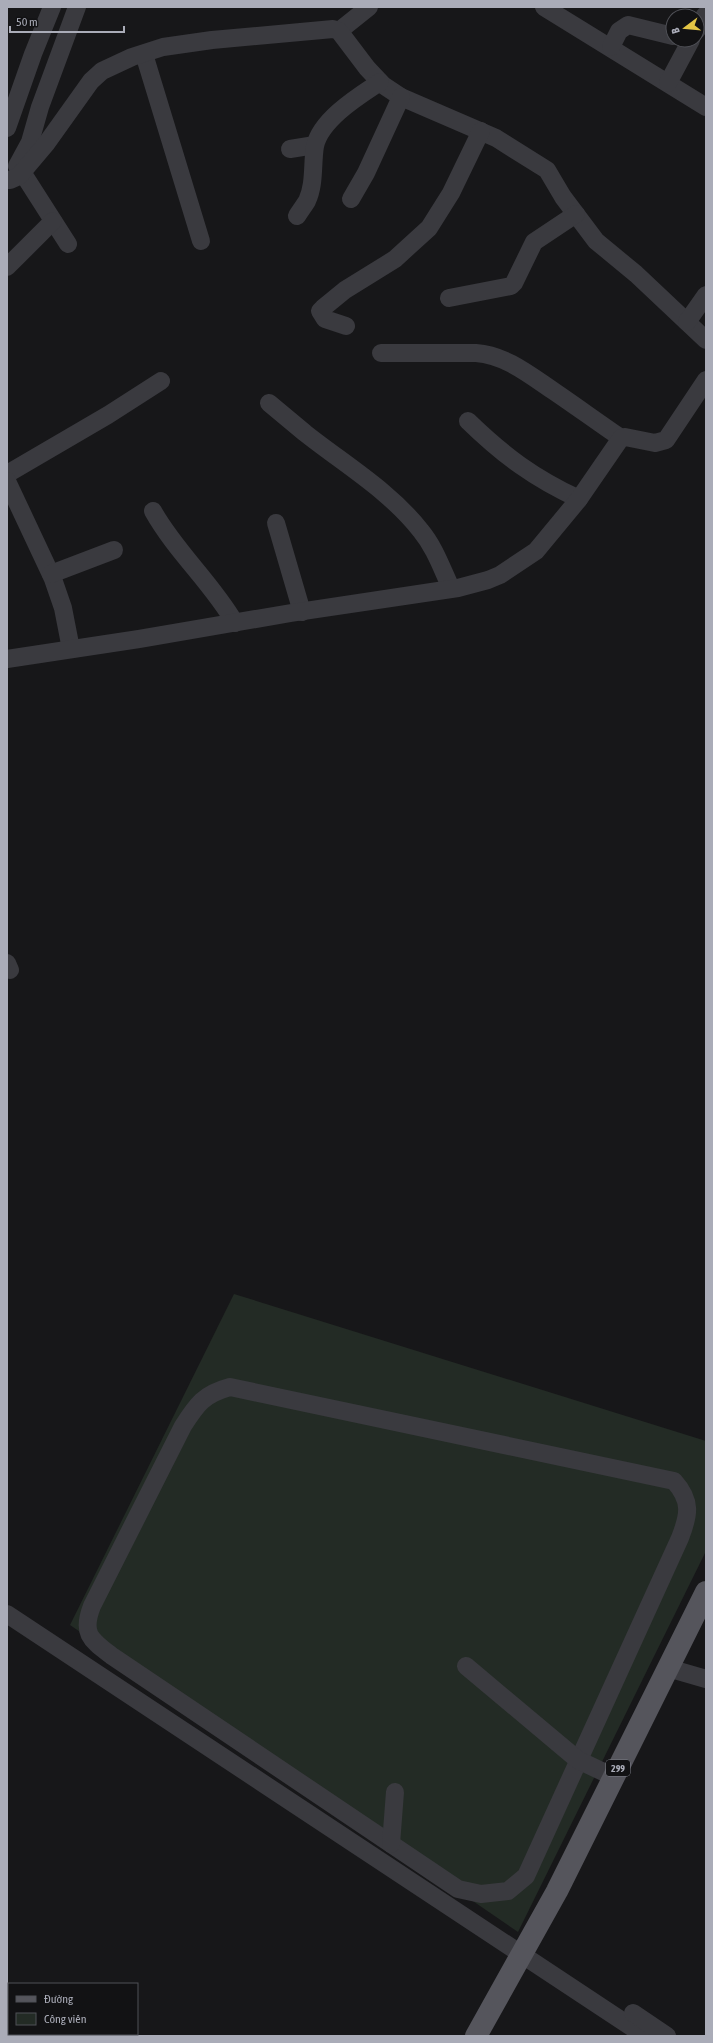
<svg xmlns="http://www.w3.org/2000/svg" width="713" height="2043" font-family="'Asap Condensed',sans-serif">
<rect width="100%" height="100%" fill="#171719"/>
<path fill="#232b25" d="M234,1294l472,147v110l-188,381 -448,-307z"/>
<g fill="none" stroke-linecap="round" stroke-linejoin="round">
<g stroke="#3a3a3f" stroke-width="18">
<path d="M544,7l162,100"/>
<path d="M697,30l8,-15"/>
<path d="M339,31l30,-24"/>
<path d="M611,47l8,-16 9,-6 45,11"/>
<path d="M144,54l57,187"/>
<path d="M668,83l23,-43"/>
<path d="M7,128l26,-74 19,-47"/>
<path d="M290,149l25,-4"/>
<path d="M17,166l13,-24 10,-35 37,-100"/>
<path d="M22,172l46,72"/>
<path d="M10,180l9,-4 27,-32 45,-63 11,-10 30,-14 31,-10 49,-7 121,-11 6,2 28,37 16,17 18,12 95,41 51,32 16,27 33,44 40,33 70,66"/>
<path d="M351,199l15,-26 35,-76"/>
<path d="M297,216c3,-5 7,-10 10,-15 8,-17 5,-37 8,-55 6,-27 44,-50 65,-64"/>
<path d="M7,267l46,-46"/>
<path d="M449,298l62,-12 3,-3 20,-41 42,-28"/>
<path d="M687,322l19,-27"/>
<path d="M346,326l-21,-7 -5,-8 3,-3 22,-18 50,-31 34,-31 22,-35 30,-62"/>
<path d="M381,353h95c30,2 55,23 79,39 22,15 44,31 66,46"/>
<path d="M269,403c12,10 24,20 36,30 39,31 85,58 116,98 14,17 21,38 30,57"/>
<path d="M468,421c36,35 66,57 111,78"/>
<path d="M7,474l101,-59 53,-34"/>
<path d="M7,481l46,98 10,29 8,41"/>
<path d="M153,511c23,41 59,72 82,112"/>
<path d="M276,523l26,89"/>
<path d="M51,574l63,-24"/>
<path d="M7,659l132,-20 152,-26 167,-25 30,-8 12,-5 36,-24 43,-52 42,-61 4,-1 30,6 11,-3 40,-60"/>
<path d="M7,963l3,7"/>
<path d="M230,1387l444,94c18,20 15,34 6,57l-154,338 -18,15 -27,3 -23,-5 -346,-233c-21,-16 -31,-22 -20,-50l91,-180c14,-22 21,-32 47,-39z"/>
<path d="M7,1614l638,422"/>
<path d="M466,1666l112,94 36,17"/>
<path d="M668,1668l38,11"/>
<path d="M391,1844l4,-52"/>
<path d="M633,2013l34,23"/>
</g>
<path stroke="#55555c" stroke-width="22" d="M476,2036l81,-145 149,-299"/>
</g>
<g text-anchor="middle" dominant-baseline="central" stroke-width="4" stroke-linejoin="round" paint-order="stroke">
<rect fill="#121214" stroke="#7c7e87" stroke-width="1" x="606" y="1760" width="24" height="16" rx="3"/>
<g font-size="10" font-weight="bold" fill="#aaacb8">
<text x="618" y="1768">299</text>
</g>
</g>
<rect width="713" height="2043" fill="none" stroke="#aaacb8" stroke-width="16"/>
<rect x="8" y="1983" width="130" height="52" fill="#121214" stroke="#4f5056"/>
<rect x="16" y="1996" width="20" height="6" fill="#55555c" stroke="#4f5056"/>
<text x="44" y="2003" font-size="12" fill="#aaacb8">Đường</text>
<rect x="16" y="2013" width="20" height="12" fill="#232b25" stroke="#4f5056"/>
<text x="44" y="2023" font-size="12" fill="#aaacb8">Công viên</text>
<g transform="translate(685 28) rotate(254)"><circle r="19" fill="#121214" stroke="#4f5056"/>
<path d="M0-3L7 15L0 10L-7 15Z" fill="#e3c545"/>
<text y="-6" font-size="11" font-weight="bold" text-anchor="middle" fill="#aaacb8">B</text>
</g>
<path d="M10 26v6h114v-6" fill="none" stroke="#aaacb8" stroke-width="2"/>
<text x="16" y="26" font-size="12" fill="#aaacb8" stroke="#121214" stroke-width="3" paint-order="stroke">50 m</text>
</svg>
